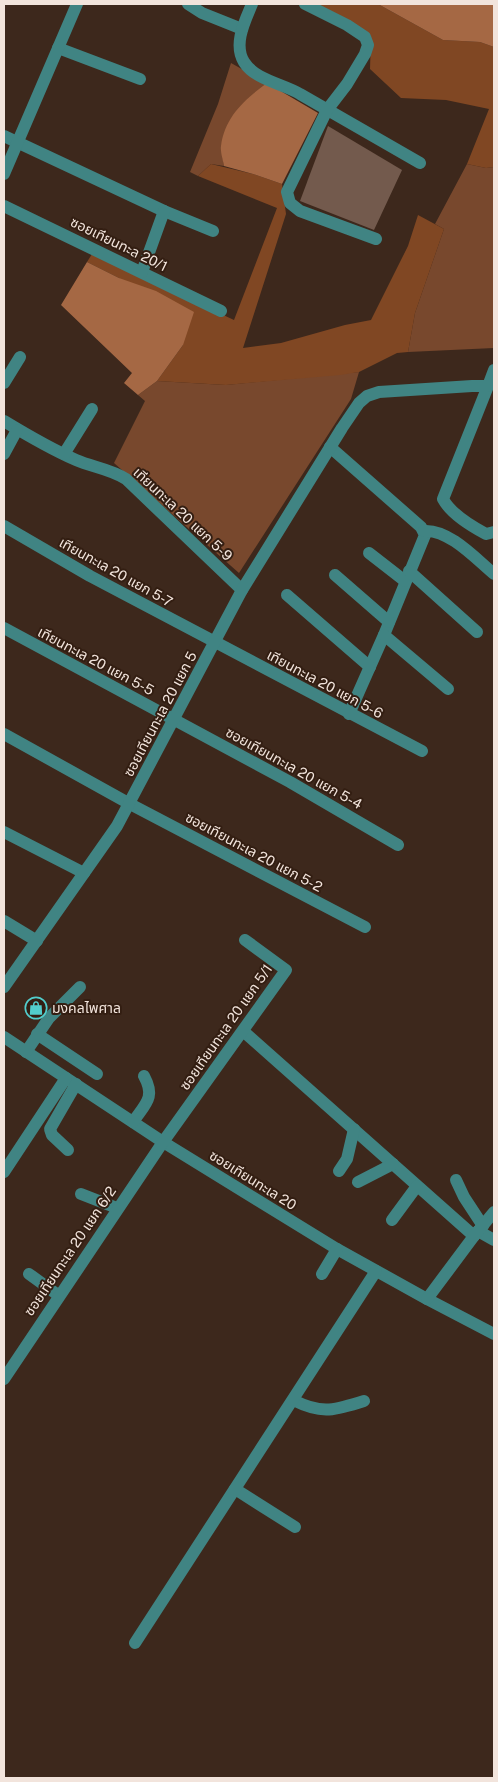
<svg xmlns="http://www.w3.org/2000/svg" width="498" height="1782" font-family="'Public Sans','Noto Sans Thai',sans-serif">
<rect width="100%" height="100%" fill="#3d281c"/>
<g fill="#78482d">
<path d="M231,63l36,20 -46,65 3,18 -13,-2 -13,12 -8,-4 28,-68z"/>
<path d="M467,164l19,4 8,-1v181l-86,4 7,-39 29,-84 -9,-5z"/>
<path d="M359,372l-8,27 -112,174 -125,-110 31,-62 -7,-6 19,-14 69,4z"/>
</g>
<g fill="#804723">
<path d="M317,4h61l65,36 37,2 14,5v120l-8,1 -19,-4 22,-55 -43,-9 -45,-2 -31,-29 1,-33z"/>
<path d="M211,164l42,10 29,10 4,30 -43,134 38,-5 64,-18 26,-5 37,-74 10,-31 26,14 -29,84 -7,39 -11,1 -38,19 -19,3 -114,10 -69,-4 26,-36 -64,-67 -32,-16 5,-8 142,66 43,-112 -79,-32z"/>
</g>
<g fill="#a56844">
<path d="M378,4h116v43l-14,-5 -37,-2z"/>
<path d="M267,83l51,30 -36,71 -29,-10 -29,-8c-1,-6 -4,-14 -3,-20 4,-29 23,-46 46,-63z"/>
<path d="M87,262l32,16 37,13 38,21 -11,33 -26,36 -19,14 -14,-12 8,-10 -71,-68z"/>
</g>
<path fill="#735a4d" d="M328,126l74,44 -28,60 -74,-29z"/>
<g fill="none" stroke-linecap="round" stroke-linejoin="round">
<g stroke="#408483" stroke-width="12">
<path d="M188,4l14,9 40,16"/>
<path d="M252,4c-7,17 -19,40 -8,58 11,18 40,22 56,32 40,23 80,46 120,69"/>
<path d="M305,4l42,21 18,12 3,8 -3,9 -18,30 -20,26 -40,82 3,11 10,8 76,28"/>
<path d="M58,48l82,31"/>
<path d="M4,136l160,75 49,20"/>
<path d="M4,174l73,-170"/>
<path d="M4,206l217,105"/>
<path d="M142,272l22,-61"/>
<path d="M4,383l16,-26"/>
<path d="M488,386l-45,113c8,15 28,27 43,35l8,-2"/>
<path d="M4,421c23,14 47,28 72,39 16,7 35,9 50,19l116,111"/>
<path d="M330,447l91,80 4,8 -41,100 -35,79"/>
<path d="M4,454l13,-24"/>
<path d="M64,454l28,-45"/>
<path d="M4,526l86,50 332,175"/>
<path d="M424,531c25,-2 52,28 70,43"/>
<path d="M369,553l36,28"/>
<path d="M409,571l68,61"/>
<path d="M335,575l54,47"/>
<path d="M287,595l83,72"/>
<path d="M4,628l286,154 108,63"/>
<path d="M384,635l64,54"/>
<path d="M4,734l126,70 235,123"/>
<path d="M4,832l80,41"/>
<path d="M4,921l33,20"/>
<path d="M4,987l113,-161 125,-236 100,-162 17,-25 8,-7 12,-4 93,-6h16l6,-16"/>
<path d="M243,1031l231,205"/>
<path d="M37,1034l60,40"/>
<path d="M4,1037l159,105 174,107 90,50 67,35"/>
<path d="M26,1052l23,-34 31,-31"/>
<path d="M133,1122c12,-18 23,-24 11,-46"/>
<path d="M68,1150l-16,-15 -2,-6 26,-45"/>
<path d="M339,1171l8,-12 7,-30"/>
<path d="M4,1172l62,-94"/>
<path d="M456,1180l8,17 19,29"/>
<path d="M358,1182l35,-18"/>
<path d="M81,1194l36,14"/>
<path d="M392,1220l25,-34"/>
<path d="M478,1231l16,9"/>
<path d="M29,1274l29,21"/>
<path d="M322,1274l15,-25"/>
<path d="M427,1299l47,-63 20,-24"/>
<path d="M4,1379l159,-237 123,-172 -41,-30"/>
<path d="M293,1400c30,15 41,10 71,1"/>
<path d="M235,1489l60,38"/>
<path d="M135,1643l241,-372"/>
</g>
</g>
<defs>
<g id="shop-ring" transform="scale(1.125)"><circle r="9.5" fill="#331e12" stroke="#52cdcc" stroke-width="1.5"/><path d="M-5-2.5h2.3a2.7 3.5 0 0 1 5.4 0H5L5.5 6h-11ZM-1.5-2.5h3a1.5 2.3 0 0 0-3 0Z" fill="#52cdcc"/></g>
</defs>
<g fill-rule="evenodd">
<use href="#shop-ring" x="36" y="1008"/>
</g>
<g text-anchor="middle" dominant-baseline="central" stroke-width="4" stroke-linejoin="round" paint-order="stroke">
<g font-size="14" fill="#f2e4dc" stroke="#331e12">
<text transform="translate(119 244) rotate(26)">ซอยเทียนทะล 20/1</text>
<text transform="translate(183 514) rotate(43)">เทียนทะเล 20 แยก 5-9</text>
<text transform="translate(116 572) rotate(29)">เทียนทะเล 20 แยก 5-7</text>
<text transform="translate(96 661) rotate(28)">เทียนทะเล 20 แยก 5-5</text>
<text transform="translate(325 684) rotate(28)">เทียนทะเล 20 แยก 5-6</text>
<text transform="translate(160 714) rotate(-62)">ซอยเทียนทะเล 20 แยก 5</text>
<text transform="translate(294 768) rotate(29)">ซอยเทียนทะเล 20 แยก 5-4</text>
<text transform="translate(254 852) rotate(28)">ซอยเทียนทะเล 20 แยก 5-2</text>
<text transform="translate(226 1027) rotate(-55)">ซอยเทียนทะเล 20 แยก 5/1</text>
<text transform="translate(253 1180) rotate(32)">ซอยเทียนทะเล 20</text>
<text transform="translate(70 1251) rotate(-56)">ซอยเทียนทะเล 20 แยก 6/2</text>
</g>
<g font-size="14" fill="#f2e4dc" stroke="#331e12" text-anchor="start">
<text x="52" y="1008">มงคลไพศาล</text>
</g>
</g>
<rect width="498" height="1782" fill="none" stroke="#f2e4dc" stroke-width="10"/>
</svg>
